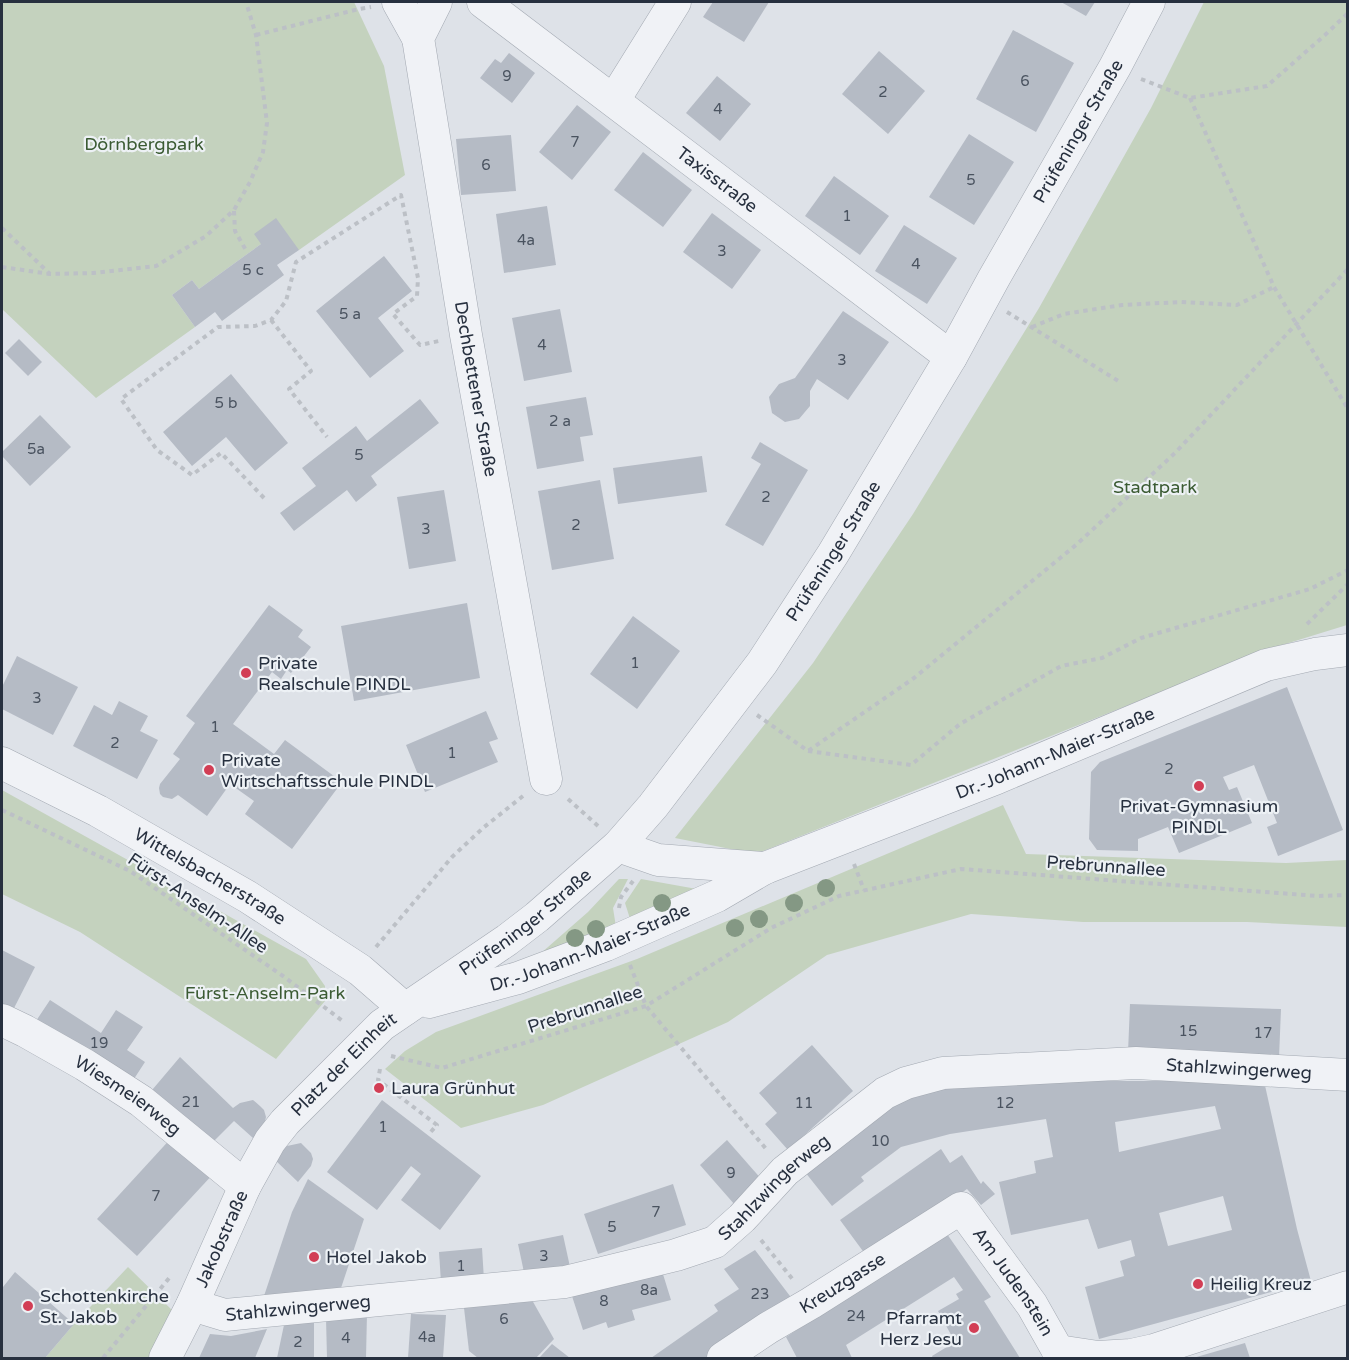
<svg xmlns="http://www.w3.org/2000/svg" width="1349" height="1360" font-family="'Varela Round',sans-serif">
<rect width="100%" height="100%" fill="#dee2e8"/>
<g fill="#c4d2be">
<path d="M2,2h352l30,64 21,109 -106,75 -38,-6 -62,45 -7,-9 -20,15 23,32 -99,71 -94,-89z"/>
<path d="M1204,2h143v623l-81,25 -510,204 -81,-16 138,-175 100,-149 126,-206 112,-200z"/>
<path d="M2,790l304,169 19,27v15l-49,58 -196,-127 -78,-38z"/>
<path d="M1003,805l23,49 260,9 61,-3v67l-100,-5h-164l-112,-8 -144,41 -99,67 -185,83 -82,23 -76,-59 20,-18 31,-19 201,-73z"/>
<path d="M619,879h9l-15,29 3,19 -76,27 48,-42z"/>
<path d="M641,879l67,12 -76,34 -7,-22z"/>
<path d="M128,1267l48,47 -28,44h-103l29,-34z"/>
</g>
<g fill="#b5bbc5" fill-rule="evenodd">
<path d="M713,2h56l-25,40 -41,-25z"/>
<path d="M1061,2h34l-9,14z"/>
<path d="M1013,30l61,33 -38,69 -60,-33z"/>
<path d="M879,51l46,40 -37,43 -46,-40z"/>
<path d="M509,53l26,20 -23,30 -32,-25 15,-19 6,4z"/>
<path d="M717,76l34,28 -31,37 -34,-28z"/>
<path d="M577,105l34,27 -39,48 -33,-28z"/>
<path d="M969,134l45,28 -40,63 -45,-28z"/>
<path d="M511,135l5,56 -55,4 -5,-56z"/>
<path d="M643,152l49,38 -29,37 -49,-37z"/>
<path d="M834,176l55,40 -29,39 -55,-39z"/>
<path d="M547,206l9,59 -52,8 -8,-59z"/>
<path d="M712,213l49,37 -29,39 -49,-37z"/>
<path d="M276,218l23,32 -22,15 7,10 -62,46 -7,-9 -20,15 -23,-32 20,-15 7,9 62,-45 -7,-10z"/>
<path d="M904,225l53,33 -30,46 -52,-33z"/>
<path d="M384,256l28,35 -34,27 26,33 -34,27 -54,-67z"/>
<path d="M560,309l12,63 -48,9 -12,-63z"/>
<path d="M843,311l46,31 -41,58 -31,-21 -7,12v15l-11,13 -14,3 -13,-9 -3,-16 10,-13 16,-6z"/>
<path d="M19,339l23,23 -14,14 -23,-23z"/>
<path d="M231,374l57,69 -33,28 -29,-34 -34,29 -29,-34z"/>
<path d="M586,397l7,38 -13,2 4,24 -47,8 -11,-62z"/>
<path d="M420,399l19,24 -68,53 6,9 -21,17 -9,-12 -53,41 -14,-18 36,-27 -14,-18 54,-42 11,15z"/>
<path d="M40,415l31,32 -41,39 -28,-30v-4z"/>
<path d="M760,442l48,28 -45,76 -38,-21 36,-61 -10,-6z"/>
<path d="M702,456l5,36 -89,12 -5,-36z"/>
<path d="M600,480l14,79 -62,11 -14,-79z"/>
<path d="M444,490l12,71 -47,8 -12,-72z"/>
<path d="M467,603l13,75 -126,23 -13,-75z"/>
<path d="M269,605l34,25 -5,7 13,10 -20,26 -4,-3 -6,9 -9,-7 -39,52 41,30 11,-14 57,42 -50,67 -47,-35 9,-13 -24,-17 -23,32 -29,-21 -6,4 -9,-2 -3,-3 -1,-6 1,-4 20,-25 -7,-5 22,-31 -9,-7z"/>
<path d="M633,616l47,35 -43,58 -47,-35z"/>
<path d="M17,656l61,31 -25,48 -51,-26v-22z"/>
<path d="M1287,687l56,143 -65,26 -11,-29 10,-4 -23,-58 -31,12 6,13 8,-3 15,36 -73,30 -11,-26 -30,12v12l-41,-1 -8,-11 2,-67 9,-10z"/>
<path d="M119,701l29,15 -8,15 18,9 -21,39 -64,-33 21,-41 18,10z"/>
<path d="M486,711l12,28 -9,3 9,20 -73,30 -19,-47z"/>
<path d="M2,950l33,17 -23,45 -10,-6z"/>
<path d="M50,1000l51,33 15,-23 27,17 -16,23 18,12 -15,23 -94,-64z"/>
<path d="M1130,1004l151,5 -2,49 -151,-5z"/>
<path d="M812,1045l41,46 -65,59 -23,-26 12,-11 -18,-20z"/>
<path d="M180,1057l53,51 7,-5 13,-3 7,6 4,4 2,7 -2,8 16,27 7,-6 14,-3 10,10 2,6 -2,7 -13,16 -25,-24 -18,-21 -2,1 -19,-17 -27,27 -60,-52z"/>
<path d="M986,1081h278l33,148 14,52 -212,58 -14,-52 39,-11 -4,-15 15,-5 -4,-16 -33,9 -10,-30 -77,16 -12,-53 37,-9 -2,-12 19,-4 -7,-38 -96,15 -49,13 -40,30 3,4 -32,25 -31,-39 91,-69zM1215,1106l6,23 -102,23 -4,-30zM1223,1196l9,34 -64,16 -9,-33z"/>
<path d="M382,1100l99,76 -41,54 -39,-30 20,-26 -10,-8 -34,44 -50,-38z"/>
<path d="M174,1135l41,37 -78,84 -40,-37z"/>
<path d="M727,1140l36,41 -28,24 -35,-40z"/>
<path d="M941,1149l9,14 12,-8 19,29 2,-3 12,13 -14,11 -14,-16 -99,69 -28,-38z"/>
<path d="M308,1179l56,40 -25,75 -76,5 29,-87z"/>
<path d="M673,1184l13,41 -88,29 -14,-40z"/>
<path d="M947,1234l44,63 -7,4 36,57h-87l-1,-2 23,-14 -17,-31 21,-12 -3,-5 7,-4 -9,-13 -108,68 6,13h-55l-11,-21z"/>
<path d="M563,1235l7,32 -45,10 -7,-33z"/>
<path d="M482,1248l2,32 -43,2 -2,-30z"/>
<path d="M755,1250l38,50 -58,36 -30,22h-54l67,-47 -4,-6 25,-16 -15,-20z"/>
<path d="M662,1271l9,29 -39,10 3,10 -27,8 -2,-6 -23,8 -12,-37z"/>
<path d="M15,1272l59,52 -29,34h-43v-72l1,1z"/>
<path d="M532,1300l22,39 -18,19h-58l-9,-7 -5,-43z"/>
<path d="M367,1313l-1,45h-39l-1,-40z"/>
<path d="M411,1314l35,1 -3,43h-35z"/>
<path d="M314,1321v37h-37l7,-33z"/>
<path d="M267,1329l-12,29h-56l11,-24 21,2z"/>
<path d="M1245,1343l5,15h-57z"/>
<path d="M552,1344l18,14h-31z"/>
</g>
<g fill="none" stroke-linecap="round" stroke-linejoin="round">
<g stroke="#a3a9b2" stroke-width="33">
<g id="minor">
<path d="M398,2l20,36"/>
<path id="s1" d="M436,2l-18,36 48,297 80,444"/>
<path id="s2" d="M483,2l468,355"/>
<path d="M614,100l61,-98"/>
<path id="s3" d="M2,763l96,48 150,86 112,73 45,39"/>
<path d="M618,846l40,14 107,8"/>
<path id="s4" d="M429,1002l89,-24 88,-33 111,-49 48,-28 232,-90 269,-113 49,-11 33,-4"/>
<path id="s5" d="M2,1020l23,11 60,34 56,36 104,85"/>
<path id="s6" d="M192,1305l33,10 340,-33 111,-27 39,-13 27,-24 43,-47 100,-78 21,-10 37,-10 193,-10 212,12"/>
<path d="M1058,1351l40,6 33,-2 23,-5 194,-63"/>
<path id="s7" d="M165,1358l27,-53 53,-119 25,-45 15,-19 97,-97 125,-85 30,-23 81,-71 35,-40 109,-143 71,-109 118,-197 43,-79 121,-211 34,-65"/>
<path id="s8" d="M723,1358l45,-30 43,-25 150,-95 71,97 26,46 1,7"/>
</g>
</g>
<g stroke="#bcc0c6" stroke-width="4" stroke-dasharray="4.5 4.5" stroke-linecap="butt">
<path d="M256,35l103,-26 12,-2"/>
<path d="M1141,79l49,19 77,-12 58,-51 23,-22"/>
<path d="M1190,98l84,189 74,122"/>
<path d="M234,211l1,20 12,21"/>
<path d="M2,228l48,46"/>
<path d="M2,267l48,7 43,-1 63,-7 50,-30 28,-26 16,-28 13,-30 4,-29 -11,-88 -10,-33"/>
<path d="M1007,312l113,70"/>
<path d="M271,320l40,51 -22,18 38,48"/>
<path d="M1032,327l32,-13 58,-9 59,-3 56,3 37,-18"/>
<path d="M264,498l-43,-45 -29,22 -35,-25 -36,-51 97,-72 37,-1 16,-6 15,-19 10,-39 105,-67 17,83 -1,18 -24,18 27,31 19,-4"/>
<path d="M1307,624l41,-40"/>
<path d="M757,715l51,36 106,-73 162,-133 99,-92 173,-184"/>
<path d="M808,751l103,14 49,-41 101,-58 41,-8 39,-20 169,-49 38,-19"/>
<path d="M568,799l30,27"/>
<path d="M2,810l128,61 153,105 61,46"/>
<path d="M854,864l10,26"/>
<path d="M619,908l2,-11 12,-16"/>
<path d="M376,947l76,-90 31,-29 40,-32"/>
<path d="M630,965l16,41 121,144"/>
<path d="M391,1056l51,12 204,-62 125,-78 68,-32 122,-27 357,27 30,-1"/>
<path d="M380,1069l-2,11 59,45 -9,10"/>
<path d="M761,1240l33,41"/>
<path d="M103,1358l67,-81"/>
</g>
<use href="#minor" stroke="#f0f2f6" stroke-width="32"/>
</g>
<g fill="#849884">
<circle cx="826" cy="888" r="9"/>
<circle cx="662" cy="903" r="9"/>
<circle cx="794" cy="903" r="9"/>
<circle cx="759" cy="919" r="9"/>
<circle cx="735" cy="928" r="9"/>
<circle cx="596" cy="929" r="9"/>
<circle cx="575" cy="938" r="9"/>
</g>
<g fill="#d23e55" stroke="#edf1f5" stroke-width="2">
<circle cx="246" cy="673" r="6"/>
<circle cx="209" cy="770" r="6"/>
<circle cx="1199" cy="786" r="6"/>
<circle cx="379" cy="1088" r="6"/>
<circle cx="314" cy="1257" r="6"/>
<circle cx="1198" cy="1284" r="6"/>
<circle cx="28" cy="1306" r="6"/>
<circle cx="974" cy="1328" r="6"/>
</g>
<g text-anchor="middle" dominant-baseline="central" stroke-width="4.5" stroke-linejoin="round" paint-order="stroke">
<g font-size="15" fill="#4a5360">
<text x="507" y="76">9</text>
<text x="1025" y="81">6</text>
<text x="883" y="92">2</text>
<text x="718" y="109">4</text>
<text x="575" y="142">7</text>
<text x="486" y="165">6</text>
<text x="971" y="180">5</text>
<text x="847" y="216">1</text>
<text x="526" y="240">4a</text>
<text x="722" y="251">3</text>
<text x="916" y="264">4</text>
<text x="253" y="270">5 c</text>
<text x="350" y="314">5 a</text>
<text x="542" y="345">4</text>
<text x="842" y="360">3</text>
<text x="226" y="403">5 b</text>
<text x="560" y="421">2 a</text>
<text x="36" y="449">5a</text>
<text x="359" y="455">5</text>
<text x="766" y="497">2</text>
<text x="576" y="525">2</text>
<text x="426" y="529">3</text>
<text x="635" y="663">1</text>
<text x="37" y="698">3</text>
<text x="215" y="727">1</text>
<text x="115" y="743">2</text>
<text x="452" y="753">1</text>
<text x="1169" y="769">2</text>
<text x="1188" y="1031">15</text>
<text x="1263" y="1033">17</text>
<text x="99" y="1043">19</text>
<text x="191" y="1102">21</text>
<text x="804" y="1103">11</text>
<text x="1005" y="1103">12</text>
<text x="383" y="1127">1</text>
<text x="880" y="1141">10</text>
<text x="731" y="1173">9</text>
<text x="156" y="1196">7</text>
<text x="656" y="1212">7</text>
<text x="612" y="1227">5</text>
<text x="544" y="1256">3</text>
<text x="461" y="1266">1</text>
<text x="649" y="1290">8a</text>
<text x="760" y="1294">23</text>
<text x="604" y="1301">8</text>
<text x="856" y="1316">24</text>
<text x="504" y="1319">6</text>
<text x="427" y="1337">4a</text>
<text x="346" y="1338">4</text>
<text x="298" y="1342">2</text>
</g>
<g font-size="18" fill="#27303f" stroke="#edf1f5">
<text stroke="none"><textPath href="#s7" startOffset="1551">Prüfeninger Straße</textPath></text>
<text stroke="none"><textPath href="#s2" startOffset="294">Taxisstraße</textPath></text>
<text stroke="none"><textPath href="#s1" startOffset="396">Dechbettener Straße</textPath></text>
<text stroke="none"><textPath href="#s7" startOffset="1065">Prüfeninger Straße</textPath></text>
<text stroke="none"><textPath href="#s4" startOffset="675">Dr.-Johann-Maier-Straße</textPath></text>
<text transform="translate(1106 866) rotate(4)">Prebrunnallee</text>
<text stroke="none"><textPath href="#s3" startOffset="237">Wittelsbacherstraße</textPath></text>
<text transform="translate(198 903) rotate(34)">Fürst-Anselm-Allee</text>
<text stroke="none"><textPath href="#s7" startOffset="579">Prüfeninger Straße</textPath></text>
<text stroke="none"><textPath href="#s4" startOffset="170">Dr.-Johann-Maier-Straße</textPath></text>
<text transform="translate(585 1009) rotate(-18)">Prebrunnallee</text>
<text stroke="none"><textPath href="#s7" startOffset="348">Platz der Einheit</textPath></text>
<text stroke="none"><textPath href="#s6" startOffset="1116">Stahlzwingerweg</textPath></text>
<text stroke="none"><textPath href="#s5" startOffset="147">Wiesmeierweg</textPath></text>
<text stroke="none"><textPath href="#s6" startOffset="612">Stahlzwingerweg</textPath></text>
<text stroke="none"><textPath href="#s7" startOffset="132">Jakobstraße</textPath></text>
<text stroke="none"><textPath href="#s8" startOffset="372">Am Judenstein</textPath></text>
<text stroke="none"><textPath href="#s8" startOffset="141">Kreuzgasse</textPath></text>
<text stroke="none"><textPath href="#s6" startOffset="108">Stahlzwingerweg</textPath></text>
</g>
<g font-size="18" fill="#3b5b33" stroke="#edf1f5">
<text x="144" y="144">Dörnbergpark</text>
<text x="1155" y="487">Stadtpark</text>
<text x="265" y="993">Fürst-Anselm-Park</text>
</g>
<g font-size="18" fill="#27303f" stroke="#edf1f5" text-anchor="start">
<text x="258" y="663">Private<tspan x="258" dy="21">Realschule PINDL</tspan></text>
<text x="221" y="760">Private<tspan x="221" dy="21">Wirtschaftsschule PINDL</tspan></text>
<text x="1199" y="806" text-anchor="middle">Privat-Gymnasium<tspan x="1199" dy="21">PINDL</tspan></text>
<text x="391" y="1088">Laura Grünhut</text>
<text x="326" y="1257">Hotel Jakob</text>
<text x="1210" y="1284">Heilig Kreuz</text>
<text x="40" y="1296">Schottenkirche<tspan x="40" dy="21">St. Jakob</tspan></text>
<text x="962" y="1318" text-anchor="end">Pfarramt<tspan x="962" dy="21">Herz Jesu</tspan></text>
</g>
</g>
<rect width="1349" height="1360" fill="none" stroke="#27303f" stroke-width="6"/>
</svg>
